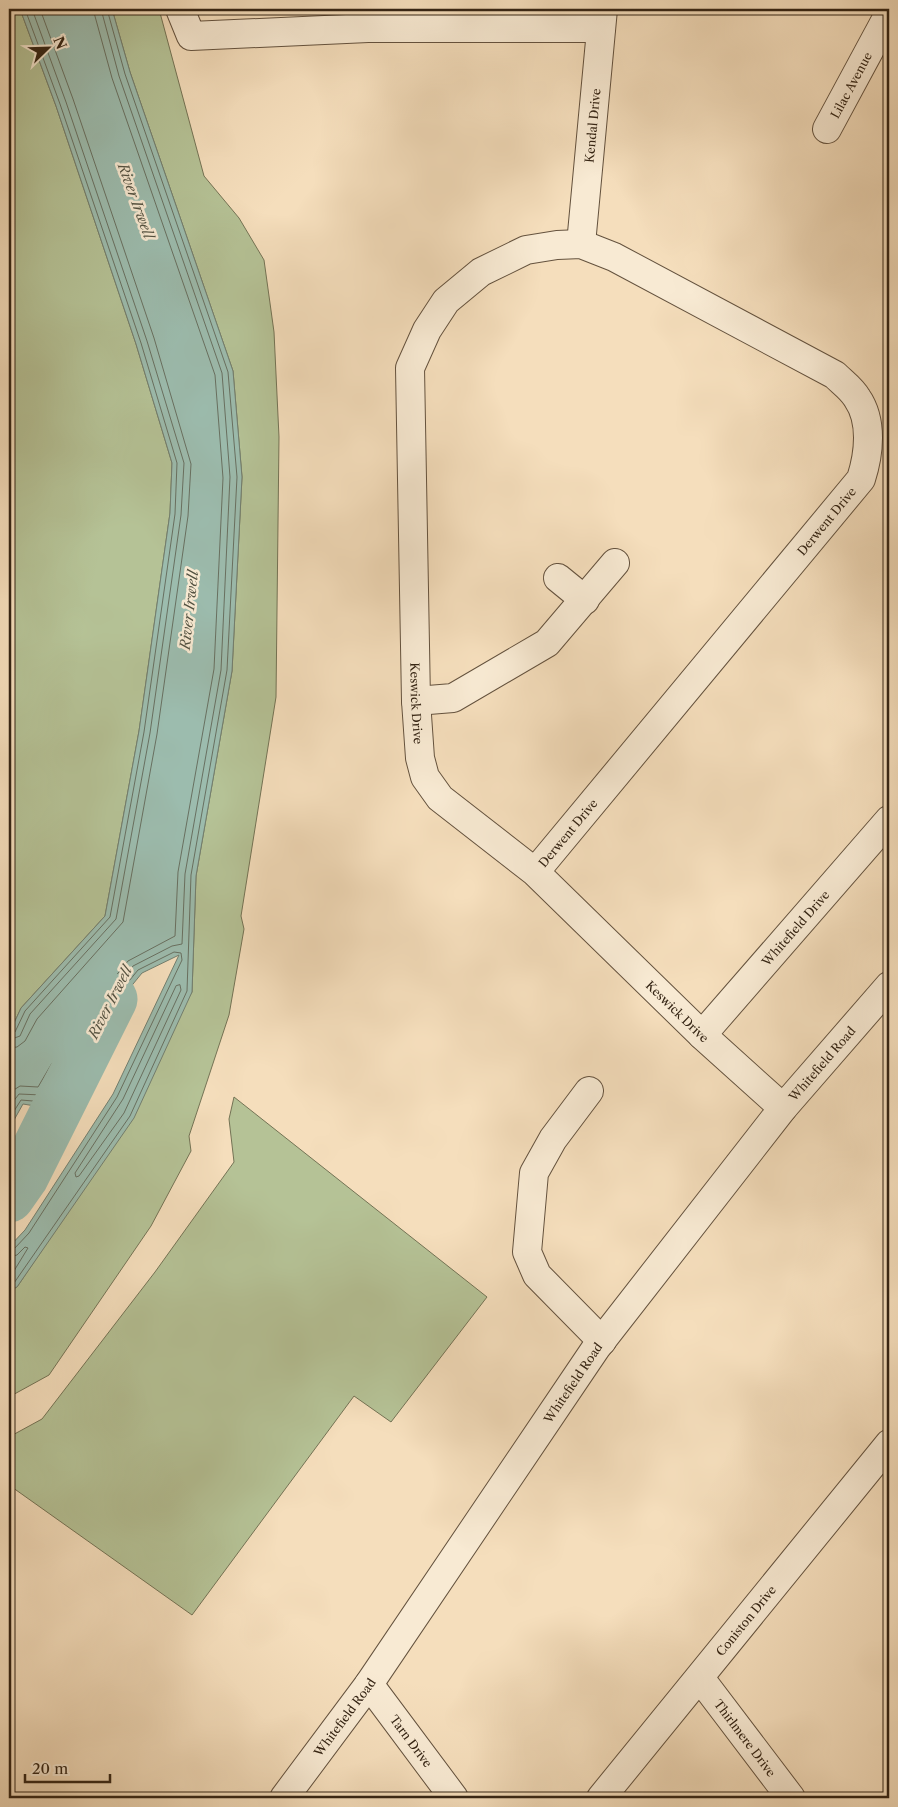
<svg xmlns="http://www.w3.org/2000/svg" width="898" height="1807" font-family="'Libre Caslon Text',serif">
<rect width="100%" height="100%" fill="#f5debc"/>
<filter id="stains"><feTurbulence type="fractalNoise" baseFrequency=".004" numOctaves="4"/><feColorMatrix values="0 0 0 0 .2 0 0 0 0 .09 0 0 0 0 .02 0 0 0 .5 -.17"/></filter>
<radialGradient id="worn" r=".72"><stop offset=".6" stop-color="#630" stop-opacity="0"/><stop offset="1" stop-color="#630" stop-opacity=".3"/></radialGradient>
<g fill="#b5c296" stroke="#747355">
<path d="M9,9h11l36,97 80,238 36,119 -2,50 -31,218 -34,185 -84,92 -12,26z"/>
<path d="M112,9h47l45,167 35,42 25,42 10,72 5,105 -3,260 -35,219 3,13 -15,86 -40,121 2,15 -40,75 -102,149 -40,22v-106l8,-4 47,-70 128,-225 4,-116 36,-205 10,-194 -9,-106 -103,-299z"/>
<path d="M234,1097l253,200 -96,125 -37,-26 -162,219 -183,-130v-48l33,-18 113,-147 79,-110 -5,-43z"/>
</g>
<path fill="#9cbcae" stroke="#727f70" d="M20,9h92l18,63 103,299 9,106 -10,194 -36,205 -4,116 -58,126 -117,169 -8,4v-44l16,-17 88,-136 66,-139 -37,18 -22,27 -24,46 -29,29 -20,33 -24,-4 -14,25v-95l12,-26 84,-92 34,-185 31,-218 2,-50 -36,-119 -80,-238z"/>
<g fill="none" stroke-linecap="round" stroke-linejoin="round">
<g stroke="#687061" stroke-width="1">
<path d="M180,985l1,5 -57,123 -45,63 -3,1 -1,-4 48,-74 53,-113z"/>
<path d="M9,1034l6,-2 10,-21 85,-94 34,-185 31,-218 2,-51 -36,-120 -81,-239 -35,-95"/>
<path d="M9,1040l11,-4 10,-22 86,-95 34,-186 31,-218 3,-52 -37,-122 -81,-239 -34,-93"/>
<path d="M9,1048l8,-1 8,-6 12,-22 86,-97 34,-188 31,-218 3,-52 -37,-126 -81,-239 -33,-90"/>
<path d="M9,1093l11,-7 18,1 14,-24 29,-28 23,-45 24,-29 47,-25 3,-64 36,-203 9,-191 -8,-103 -103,-297 -19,-69"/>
<path d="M9,1107l10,-13 23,1 16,-27 29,-29 24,-45 22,-28 39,-20 10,-2 3,-70 36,-204 9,-193 -8,-104 -103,-297 -18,-67"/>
<path d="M9,1119l12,-19 24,2 18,-30 29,-29 24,-46 22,-27 36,-18 7,1 1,7 -65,137 -88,136 -15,16 -5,1"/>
<path d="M9,1257l8,-2 8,-8 3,1 -19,31"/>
<path d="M9,1286l5,-3 116,-167 57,-125 4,-116 36,-205 10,-193 -9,-105 -103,-298 -18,-65"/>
</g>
<path stroke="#9cbcae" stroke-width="51" d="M9,1197l14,-20 89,-178"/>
<g stroke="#64523e" stroke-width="30">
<g id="minor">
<path d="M180,9l11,27 177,-8h233"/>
<path id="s1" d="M827,129l62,-115"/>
<path id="s2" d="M581,244l22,-235"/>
<path d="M558,578l27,22"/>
<path d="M416,701l37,-3 94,-55 68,-80"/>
<path id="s3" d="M535,872l326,-393c8,-25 12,-58 -4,-81 -5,-9 -15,-16 -22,-23l-221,-118 -33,-13 -24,1 -31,5 -45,22 -35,29 -19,29 -17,38 6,333 4,57 5,19 15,21 95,74 167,163 81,73"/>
<path id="s4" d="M702,1035l187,-215"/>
<path d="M589,1091l-36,48 -19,34 -7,79 10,23 65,66"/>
<path id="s5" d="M700,1678l91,120"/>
<path id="s6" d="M369,1684l85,114"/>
<path id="s7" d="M284,1798l85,-114 227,-336 187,-240 106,-122"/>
<path id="s8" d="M601,1798l288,-354"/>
</g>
</g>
<use href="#minor" stroke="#f8ead3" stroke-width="28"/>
</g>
<g text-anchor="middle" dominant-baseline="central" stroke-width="5" stroke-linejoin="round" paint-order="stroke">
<g font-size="12" fill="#342414" stroke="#f8ead3">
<text stroke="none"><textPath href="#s1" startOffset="50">Lilac Avenue</textPath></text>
<text stroke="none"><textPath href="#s2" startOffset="119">Kendal Drive</textPath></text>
<text stroke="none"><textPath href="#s3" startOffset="456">Derwent Drive</textPath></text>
<text stroke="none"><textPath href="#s3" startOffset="1475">Keswick Drive</textPath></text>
<text stroke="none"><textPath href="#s3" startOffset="51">Derwent Drive</textPath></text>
<text stroke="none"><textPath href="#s4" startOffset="142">Whitefield Drive</textPath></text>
<text stroke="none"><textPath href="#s3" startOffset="1895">Keswick Drive</textPath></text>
<text stroke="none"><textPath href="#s7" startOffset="911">Whitefield Road</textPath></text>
<text stroke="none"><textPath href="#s7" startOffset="506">Whitefield Road</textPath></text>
<text stroke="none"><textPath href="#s8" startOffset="229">Coniston Drive</textPath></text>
<text stroke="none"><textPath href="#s7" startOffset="101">Whitefield Road</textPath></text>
<text stroke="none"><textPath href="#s5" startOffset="75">Thirlmere Drive</textPath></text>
<text stroke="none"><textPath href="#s6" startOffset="71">Tarn Drive</textPath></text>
</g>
<g font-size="14" font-style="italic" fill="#535242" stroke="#f8ead3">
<text transform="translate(136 201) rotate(70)">River Irwell</text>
<text transform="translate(189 610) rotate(-84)">River Irwell</text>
<text transform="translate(110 1002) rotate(-63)">River Irwell</text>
</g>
</g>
<rect width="898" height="1807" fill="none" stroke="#f5debc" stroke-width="30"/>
<rect x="10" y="10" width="878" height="1787" fill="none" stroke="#342414" stroke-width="2.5"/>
<rect x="15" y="15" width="868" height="1777" fill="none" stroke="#342414"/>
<g transform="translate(48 48) rotate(67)" stroke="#f8ead3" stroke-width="4" paint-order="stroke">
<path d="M0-4L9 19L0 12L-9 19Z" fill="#342414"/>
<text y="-8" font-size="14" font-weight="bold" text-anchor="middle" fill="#342414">N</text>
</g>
<path d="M25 1774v8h85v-8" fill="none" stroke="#342414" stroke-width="2.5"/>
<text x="32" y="1774" font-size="15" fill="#342414" stroke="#f8ead3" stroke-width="4" paint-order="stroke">20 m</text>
<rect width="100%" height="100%" filter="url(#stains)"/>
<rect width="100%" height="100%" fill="url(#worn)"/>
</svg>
